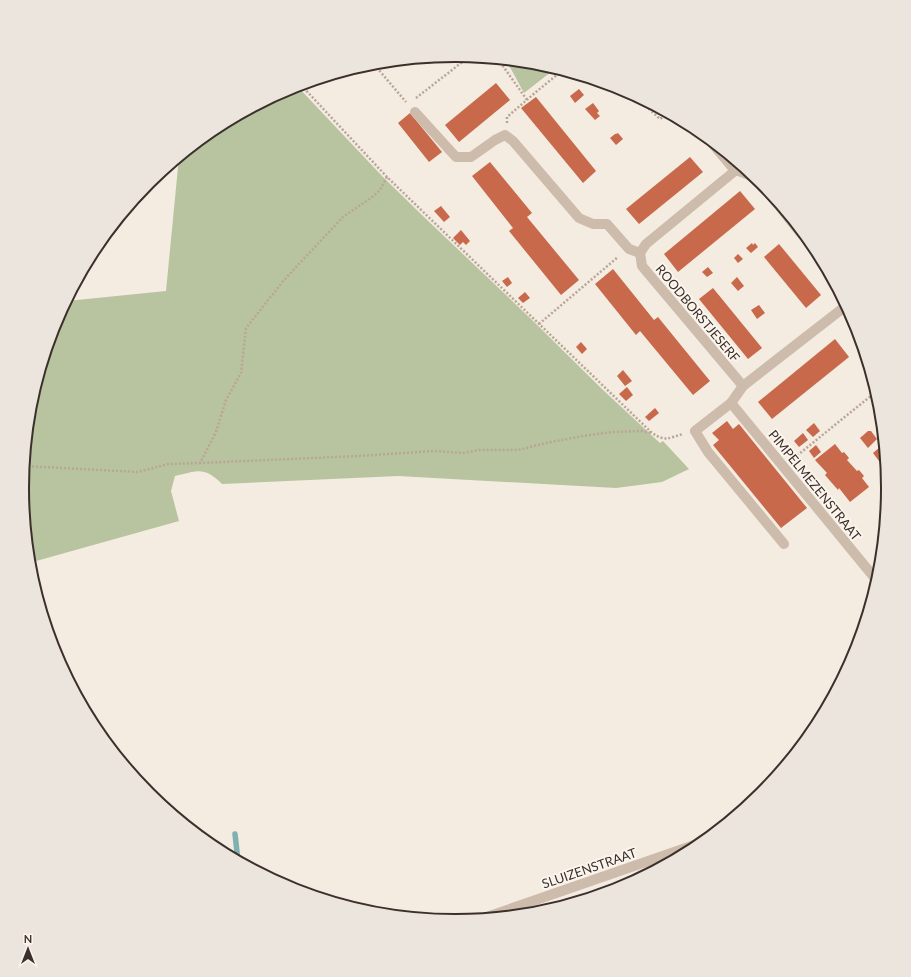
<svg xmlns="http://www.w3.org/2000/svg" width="911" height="977" font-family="Lato,sans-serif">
<rect width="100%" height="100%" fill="#f4ebe1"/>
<g fill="#b8c4a0">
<path d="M504,60l36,3 16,5 -32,25 -13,-24z"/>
<path d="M297,86l86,91 41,40 104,99 74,73 58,54 3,-2 26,28 -27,13 -46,6 -218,-12 -176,8c-18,-18 -24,-13 -47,-8l-4,15 8,30 -150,42 -7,-75 8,-84 25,-82 12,-21 99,-10 13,-134 36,-29 75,-40z"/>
</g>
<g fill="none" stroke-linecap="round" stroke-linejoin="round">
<path stroke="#7fb0b2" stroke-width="5.5" d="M235,834l3,27"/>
</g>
<g fill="#c8694b">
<path d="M496,83l14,17 -51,42 -14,-17z"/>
<path d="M579,89l5,6 -9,8 -5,-7z"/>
<path d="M536,97l60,74 -13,12 -62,-75z"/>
<path d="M593,103l6,8 -2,2 3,3 -5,4 -10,-11z"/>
<path d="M410,113l32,39 -13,10 -31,-39z"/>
<path d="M618,133l5,6 -7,6 -6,-7 5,-4h1z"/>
<path d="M690,157l13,15 -64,52 -13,-15z"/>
<path d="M490,162l42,51 -5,4 52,63 -18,15 -52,-64 4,-3 -41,-52z"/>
<path d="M740,191l15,18 -77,63 -14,-18z"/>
<path d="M441,206l9,11 -6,5 -10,-11z"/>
<path d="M461,230l9,11 -4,4 -3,-3 -3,3 -7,-7z"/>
<path d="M752,243l1,2 2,-2 3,4 -7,6 -5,-5z"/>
<path d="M779,244l42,51 -15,13 -42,-51z"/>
<path d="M738,254l5,5 -5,4 -4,-5z"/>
<path d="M708,267l5,6 -6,4 -5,-5z"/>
<path d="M613,269l41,51 4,-3 52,64 -17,14 -53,-64 -4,4 -41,-51z"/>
<path d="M508,277l4,6 -5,4 -5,-6z"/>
<path d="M737,277l7,9 -6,5 -7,-8z"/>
<path d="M713,288l49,60 -14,11 -49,-60z"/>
<path d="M525,292l5,6 -7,5 -5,-5z"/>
<path d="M759,305l6,8 -8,6 -6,-9z"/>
<path d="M835,339l14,18 -77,62 -14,-17z"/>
<path d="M581,342l6,7 -5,5 -6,-7z"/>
<path d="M623,370l9,11 -7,5 -8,-10z"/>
<path d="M627,387l6,8 -7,6 -7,-7z"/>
<path d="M655,408l4,5 -10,8 -4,-4z"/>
<path d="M727,421l6,8 6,-5 68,84 -26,20 -68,-83 6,-5 -7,-7z"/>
<path d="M814,423l6,8 -7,6 -7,-7z"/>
<path d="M868,431h3l6,8 -9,9 -8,-10z"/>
<path d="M803,433l5,7 -9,7 -5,-6z"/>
<path d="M835,444l7,9 2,-1 5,6 -2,2 10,11 2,-1 5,6 -2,2 7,9 -19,15 -11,-14 -1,2 -7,-8 -6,-7 2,-2 -12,-13z"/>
<path d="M816,445l5,7 -7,6 -5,-7z"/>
<path d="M880,447l6,9 -7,5 -6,-8z"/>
</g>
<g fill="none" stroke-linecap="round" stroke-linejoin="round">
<g stroke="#b9a596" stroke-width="2.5" stroke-dasharray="2 2" stroke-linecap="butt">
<path d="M498,59l29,41"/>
<path d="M378,63v6l28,33"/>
<path d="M301,85l86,92 265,256c14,9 16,5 31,1"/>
<path d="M634,95l26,24 8,-6"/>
<path d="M416,98l54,-42"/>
<path d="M507,123v-6l29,-25 27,-22"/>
<path d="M387,177l-7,13 -9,8 -28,19 -59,63 -38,48 -5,45 -15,27 -10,32 -16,31 158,-7 76,-5 29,2 16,-3h39l28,-7 37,-7 29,-4 30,-1 10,2"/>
<path d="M539,324l79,-67"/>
<path d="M794,458l83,-67"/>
<path d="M24,466l114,6 30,-8 32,-1"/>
</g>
<g stroke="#cdbbac" stroke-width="10">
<path d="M415,112l41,45h15l24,-17 10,-5 8,6 66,77 14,6h14l22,25 11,4"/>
<path d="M707,137l25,30 4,3 16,6 7,5 48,60 10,8"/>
<path d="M736,170l-90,74 -6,9 2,13 101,120"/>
<path d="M731,403l147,179"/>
<path d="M784,544l-76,-92 -13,-21 36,-28 12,-17 104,-81"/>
<path d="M481,919l225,-78"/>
</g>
</g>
<g text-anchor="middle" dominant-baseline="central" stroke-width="4" stroke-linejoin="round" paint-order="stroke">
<g font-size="13" fill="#3b302b" stroke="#fbf5ee">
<text transform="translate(698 313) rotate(50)">ROODBORSTJESERF</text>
<text transform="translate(815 485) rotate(51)">PIMPELMEZENSTRAAT</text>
<text transform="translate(589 868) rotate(-19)">SLUIZENSTRAAT</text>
</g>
</g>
<path d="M0 0H911V977H0ZM29 488a426 426 0 1 1 852 0a426 426 0 1 1-852 0Z" fill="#ece5de" fill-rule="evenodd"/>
<path fill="none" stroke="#3b302b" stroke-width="2" d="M29 488a426 426 0 1 1 852 0a426 426 0 1 1-852 0Z"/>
<g transform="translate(28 949)" stroke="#fbf5ee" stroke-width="3" paint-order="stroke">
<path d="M0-3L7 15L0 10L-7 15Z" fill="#3b302b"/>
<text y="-6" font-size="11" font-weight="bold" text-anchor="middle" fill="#3b302b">N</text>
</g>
</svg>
